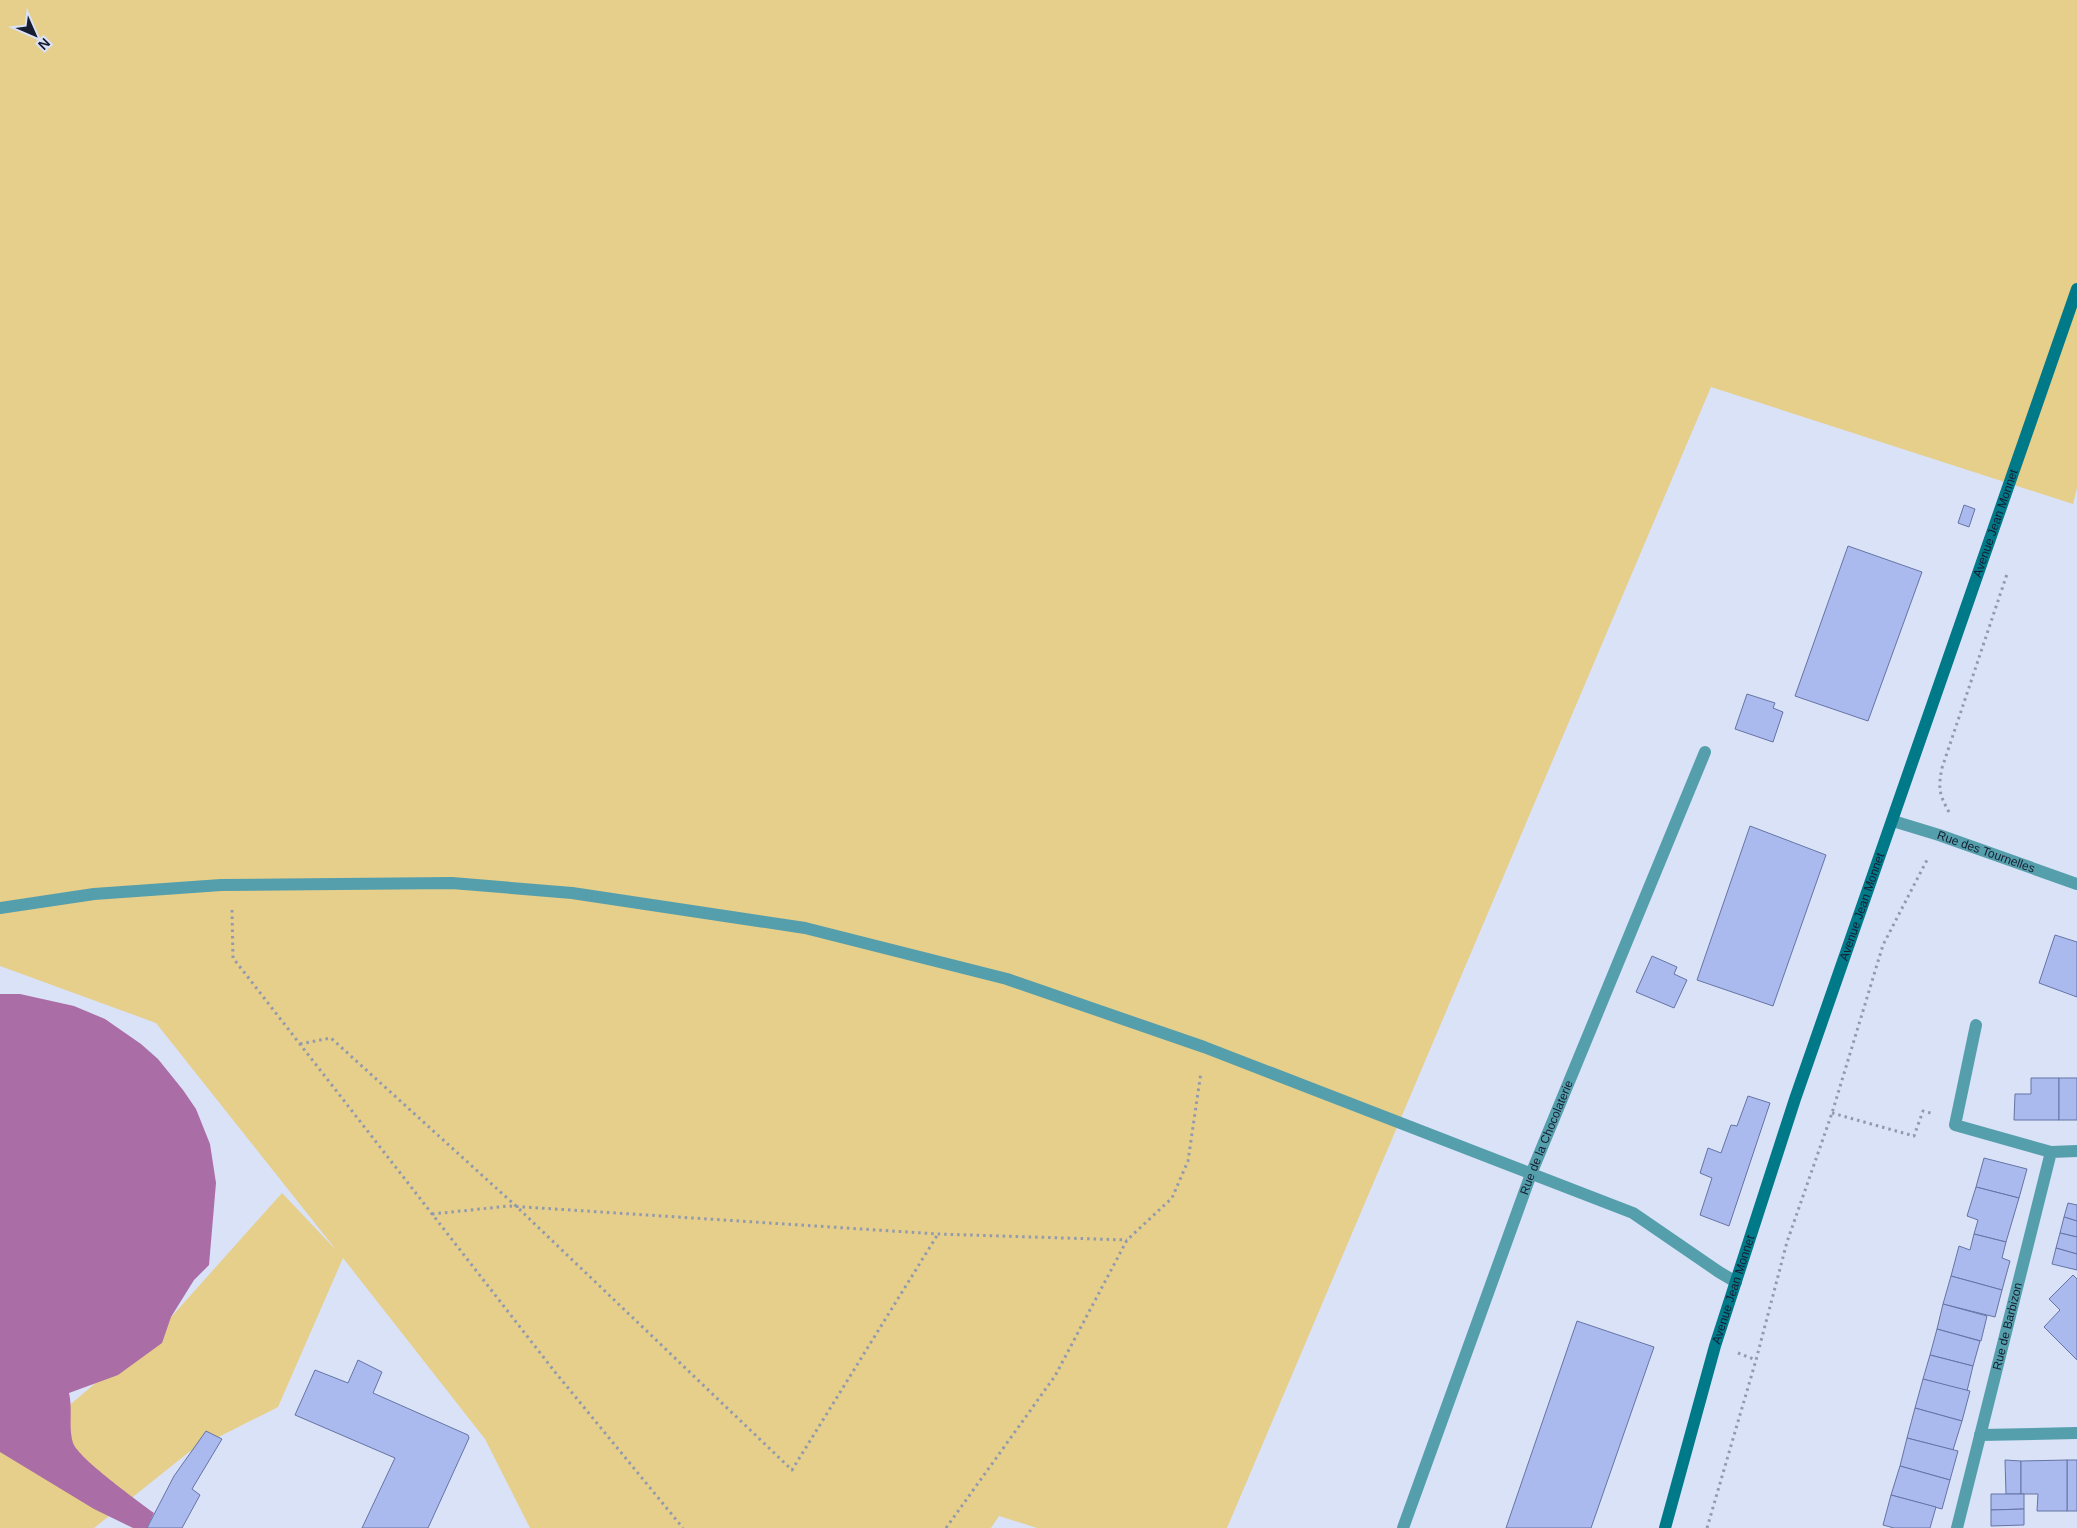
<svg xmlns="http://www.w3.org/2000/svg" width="2077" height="1528" font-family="Helvetica,sans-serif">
<rect width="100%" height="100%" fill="#dae2f7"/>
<path fill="#e6ce8b" d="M0,0h2077v488l-4,16 -362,-117 -484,1141h-190l-38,-12 -8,12h-461l-45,-89 -142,-181 -65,149 -89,45 -95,76h-94v-86l72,-39 92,-78 118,-132 55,58 -181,-228 -156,-57z"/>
<path fill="#ab6da5" d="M0,994h20l54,12 31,13 36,25 17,15 25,31 13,19 14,35 6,39 -7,82 -15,15 -23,37 -9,26 -44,32 -49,18c4,17 -1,34 4,50 6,16 65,58 81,70l-7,15h-14l-39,-19 -94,-57z"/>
<g fill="#aabaee" stroke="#6574a4">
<path d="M1964,505l11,4 -6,18 -11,-4z"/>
<path d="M1848,546l74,26 -54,149 -73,-25z"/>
<path d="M1747,694l28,9 -2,5 10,4 -10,30 -38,-13z"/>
<path d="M1750,826l76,29 -53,151 -76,-26z"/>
<path d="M2055,935l22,7v55l-38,-14z"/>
<path d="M1652,956l25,11 -3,7 13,6 -13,28 -38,-16z"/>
<path d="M2031,1078h28v42h-45l1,-26h16z"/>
<rect x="2059" y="1078" width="18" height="42"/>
<path d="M1748,1096l22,7 -41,123 -29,-11 12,-37 -12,-5 8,-25 13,5 10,-28 6,1z"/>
<path d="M1984,1158l43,11 -8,29 -43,-11z"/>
<path d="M1976,1187l43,11 -13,44 -32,-8 4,-14 -11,-4z"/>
<path d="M2068,1203l9,2v16l-13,-4z"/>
<path d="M2064,1217l13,4v16l-17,-4z"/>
<path d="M2060,1233l17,4v17l-21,-6z"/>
<path d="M1974,1234l32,8 -4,16 8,3 -8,29 -51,-14 8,-30 11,4z"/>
<path d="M2056,1248l21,6v16l-25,-6z"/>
<path d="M2073,1275l4,4v81l-33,-33 16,-17 -11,-11z"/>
<path d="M1951,1276l51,14 -7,27 -52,-13z"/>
<path d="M1943,1304l44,12 -6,25 -44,-12z"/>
<path d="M1577,1321l77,26 -63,181h-85z"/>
<path d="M1937,1329l43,12 -7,25 -43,-11z"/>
<path d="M1930,1355l43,11 -6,25 -44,-12z"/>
<path d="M358,1360l24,12 -9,21 95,42 1,3 -41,90h-66l33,-70 -100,-43 20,-45 33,13z"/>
<path d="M1923,1379l47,12 -8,30 -47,-13z"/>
<path d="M1915,1408l47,13 -9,29 -46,-12z"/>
<path d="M206,1431l16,8 -30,50 8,6 -18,33h-35l27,-52z"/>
<path d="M1907,1438l51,13 -8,29 -50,-14z"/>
<path d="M2005,1460l16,1v33h-15z"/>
<rect x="2067" y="1460" width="10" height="51"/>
<path d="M2067,1460v51h-30l1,-17h-17v-33z"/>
<path d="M1900,1466l50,14 -8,29 -51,-14z"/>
<path d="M1991,1494h33v15l-33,1z"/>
<path d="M1891,1495l45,12 -6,21h-36l-11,-3z"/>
<path d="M2024,1509v16l-33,1v-16z"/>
</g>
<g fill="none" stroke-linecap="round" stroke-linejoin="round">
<g stroke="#929aae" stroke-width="3" stroke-dasharray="2.5 4" stroke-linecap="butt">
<path d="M1949,812c-10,-18 -11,-24 -7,-44l65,-194"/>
<path d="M232,910l1,48 322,414 128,156"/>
<path d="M300,1044l31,-6 186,169 275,263 146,-236"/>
<path d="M1832,1113l82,23 9,-25 11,3"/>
<path d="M432,1214l77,-8 429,28 189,6"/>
<path d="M1738,1353l18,7"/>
<path d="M946,1528l109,-152 72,-136 45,-42 16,-37 13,-89"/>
<path d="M1707,1528l49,-168 31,-118 45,-129 51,-168 45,-87"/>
</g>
<g stroke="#559fac" stroke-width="12">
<path d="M0,908l94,-14 127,-9 231,-2 120,10 233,35 202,51 197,68 429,166 86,59 17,10"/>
<path d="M1976,1025l-21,100 96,27"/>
<path d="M1980,1435l97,-2"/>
<path id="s1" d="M1403,1528l128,-354 174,-422"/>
</g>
<g stroke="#559fac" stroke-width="12">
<path id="s2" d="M1893,821l46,14 138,49"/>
<path id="s3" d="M1957,1528l94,-376 26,-1"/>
</g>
<path stroke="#007989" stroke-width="12" id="s4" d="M1665,1528l50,-182 80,-247 282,-810"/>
</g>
<g text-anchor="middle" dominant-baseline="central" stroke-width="4" stroke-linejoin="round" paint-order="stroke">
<g font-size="12" fill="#171d30" stroke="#dae2f7">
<text stroke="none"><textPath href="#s4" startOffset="1058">Avenue Jean Monnet</textPath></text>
<text stroke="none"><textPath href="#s2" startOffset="98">Rue des Tournelles</textPath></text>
<text stroke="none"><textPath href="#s4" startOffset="652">Avenue Jean Monnet</textPath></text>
<text stroke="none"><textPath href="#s1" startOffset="416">Rue de la Chocolaterie</textPath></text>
<text stroke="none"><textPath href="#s4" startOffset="248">Avenue Jean Monnet</textPath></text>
<text stroke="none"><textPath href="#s3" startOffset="208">Rue de Barbizon</textPath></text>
</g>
</g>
<g transform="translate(35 35) rotate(135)" stroke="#dae2f7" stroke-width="4" paint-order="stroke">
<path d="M0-4L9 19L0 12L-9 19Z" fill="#171d30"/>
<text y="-8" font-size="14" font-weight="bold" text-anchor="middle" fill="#171d30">N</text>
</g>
</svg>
